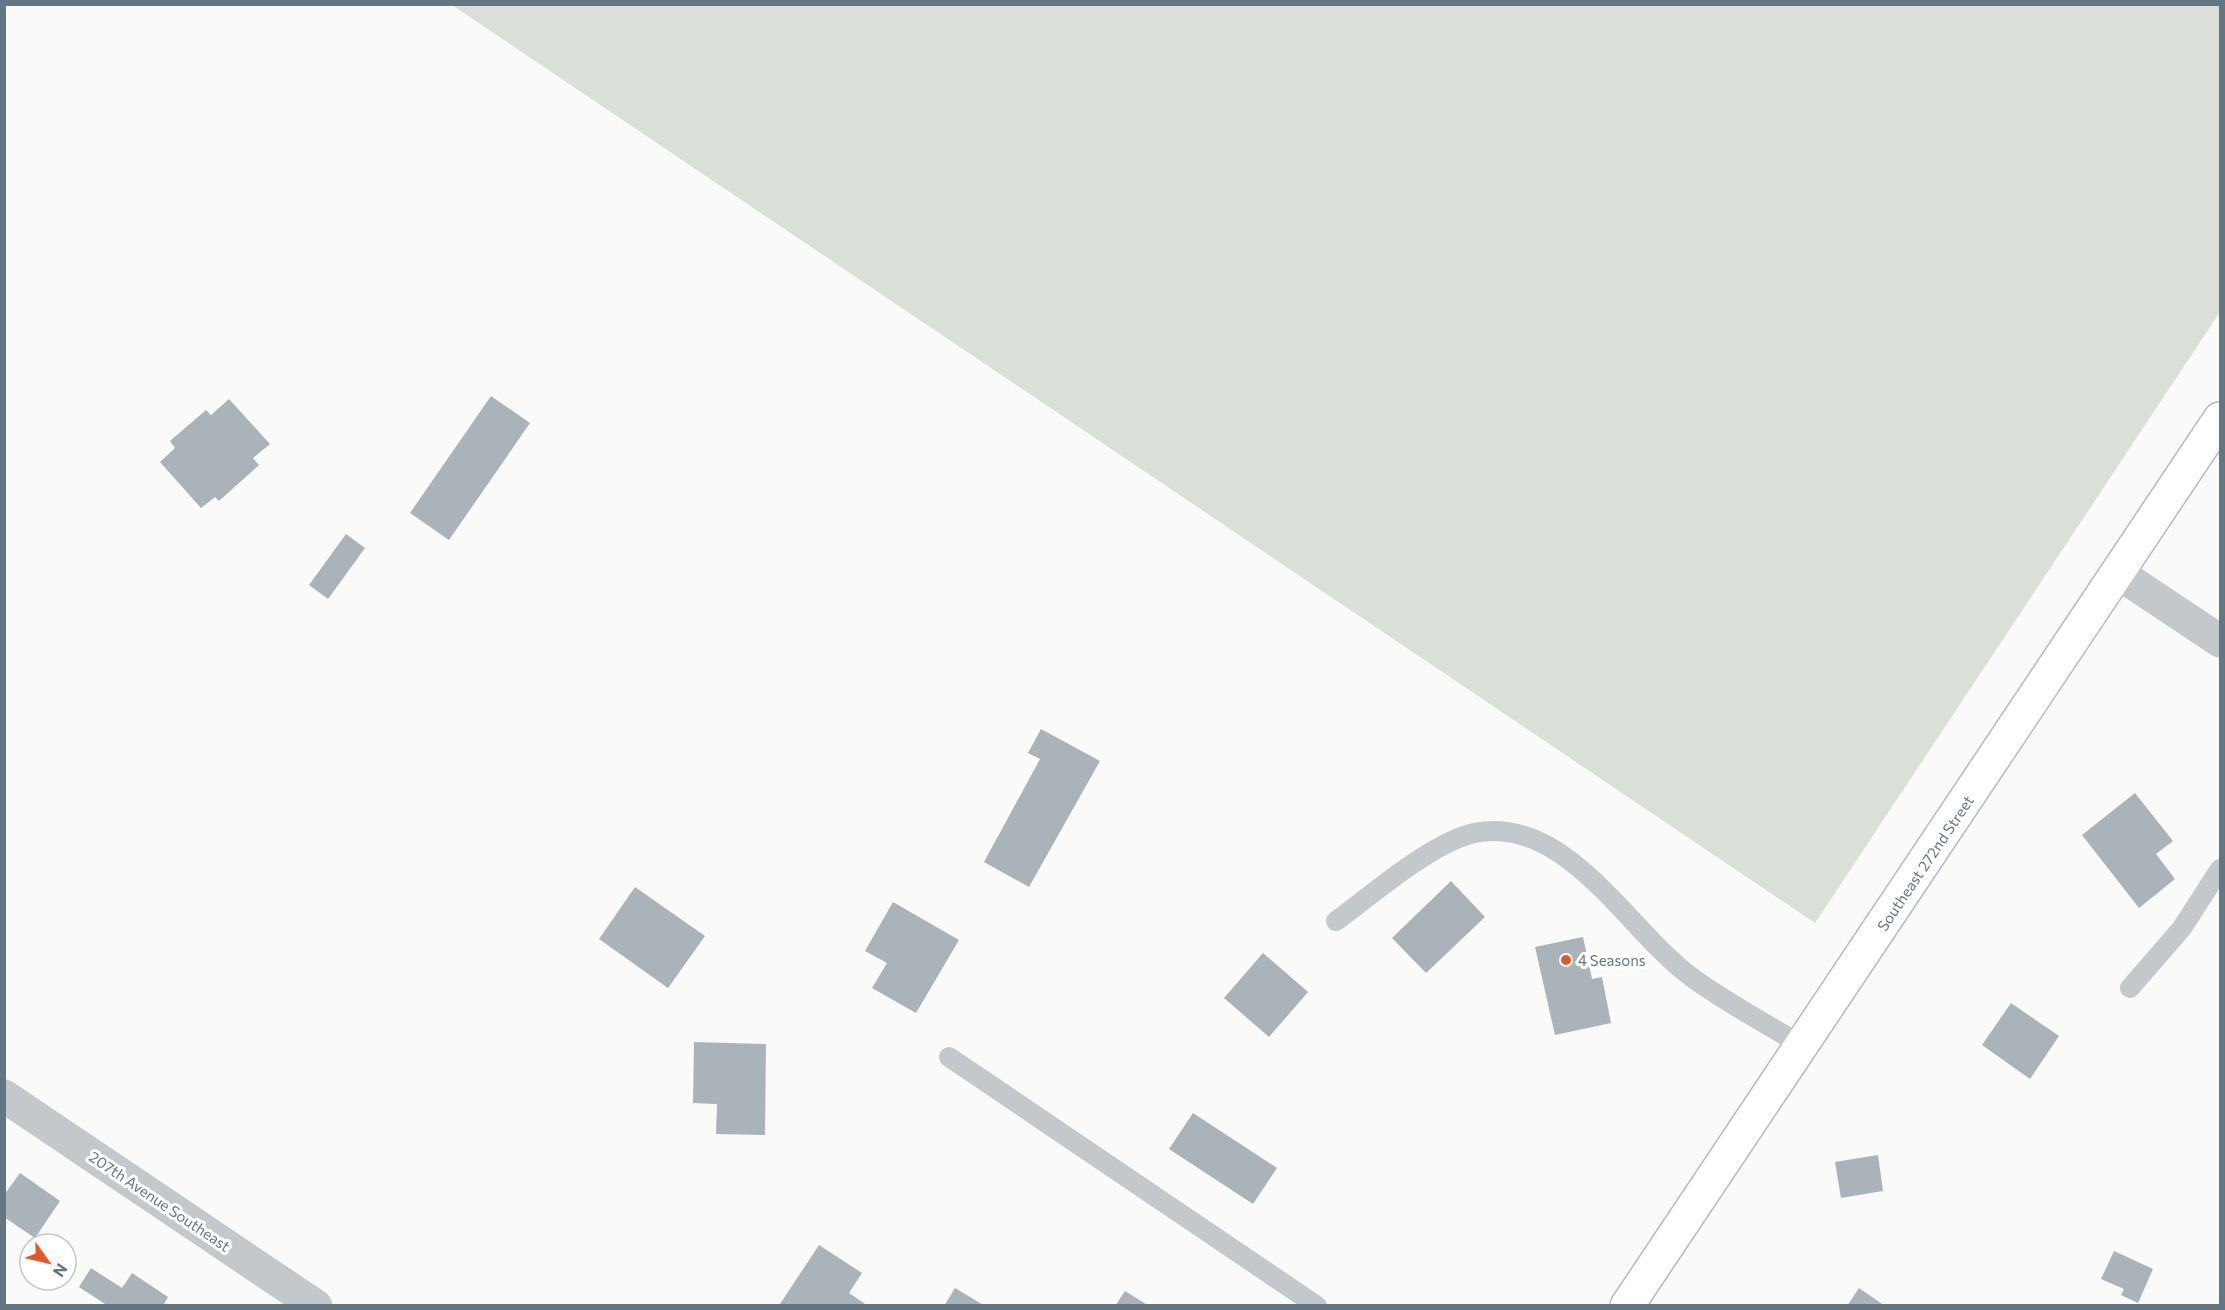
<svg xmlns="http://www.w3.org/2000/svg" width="2225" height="1310" font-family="Commissioner,sans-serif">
<rect width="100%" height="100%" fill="#fafaf8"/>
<path fill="#dadfd7" d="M452,5h1768v307l-405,611z"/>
<g fill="#aab3b9">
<path d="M491,396l39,27 -81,117 -39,-27z"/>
<path d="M229,399l41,45 -17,14 6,7 -40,36 -4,-4 -14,11 -41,-46 15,-14 -5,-7 36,-31 5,5z"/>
<path d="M346,534l19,14 -37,51 -19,-14z"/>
<path d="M1041,729l59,32 -71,126 -45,-25 56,-103 -12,-6z"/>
<path d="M2135,793l38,48 -17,13 19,25 -36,29 -57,-73z"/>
<path d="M1451,881l34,36 -59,56 -34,-35z"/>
<path d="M635,887l70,49 -37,52 -69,-49z"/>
<path d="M893,902l66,38 -43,73 -44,-25 15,-25 -22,-12z"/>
<path d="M1583,937l9,42 10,-2 9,46 -56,12 -20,-88z"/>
<path d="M1263,953l45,39 -39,45 -45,-39z"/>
<path d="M2011,1003l48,33 -29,43 -48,-34z"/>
<path d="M694,1042l72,2 -1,91 -49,-1 1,-30 -24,-1z"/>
<path d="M1193,1113l84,55 -24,36 -84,-55z"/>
<path d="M1878,1155l5,36 -42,7 -6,-36z"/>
<path d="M20,1173l40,28 -25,37 -31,-21v-22z"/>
<path d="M819,1245l43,28 -13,20 19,13 -88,-2z"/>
<path d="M2114,1251l39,18 -15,34 -17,-8 3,-6 -23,-10z"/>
<path d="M91,1268l31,20 10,-15 36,24 -5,9h-55l-29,-19z"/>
<path d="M955,1288l30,18h-41z"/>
<path d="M1859,1288l26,18h-38z"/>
<path d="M1125,1291l24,15h-34z"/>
</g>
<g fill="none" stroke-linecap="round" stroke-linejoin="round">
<g stroke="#b5babe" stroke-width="36">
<path id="primary" d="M1627,1306l593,-887"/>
</g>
<g stroke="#c3c8cc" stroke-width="20">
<path d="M1336,921c37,-27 95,-78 138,-88 91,-19 153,96 216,143 35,26 75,47 113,70"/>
<path d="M2130,988l52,-60 38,-59"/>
<path d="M949,1057l368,249"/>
</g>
<g stroke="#c3c8cc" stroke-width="33">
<path d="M2118,573l102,68"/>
<path d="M4,1096l312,210"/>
</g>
<use href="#primary" stroke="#fff" stroke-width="33"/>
</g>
<circle fill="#e4572e" stroke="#fff" stroke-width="2" cx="1566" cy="960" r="6"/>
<g text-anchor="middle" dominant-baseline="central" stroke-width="6" stroke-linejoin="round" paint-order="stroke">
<g font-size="15" fill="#657683" stroke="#fff">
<text transform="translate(1925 863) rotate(-56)">Southeast 272nd Street</text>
<text transform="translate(160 1201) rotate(34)">207th Avenue Southeast</text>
</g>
<g font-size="15" fill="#657683" stroke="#fff" text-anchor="start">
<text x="1578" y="960">4 Seasons</text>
</g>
</g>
<rect width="2225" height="1310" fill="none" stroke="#657683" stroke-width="12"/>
<g transform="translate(48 1262) rotate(124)"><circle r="28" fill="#ffffff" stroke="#c1c8cd" stroke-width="1.5"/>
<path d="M0-4.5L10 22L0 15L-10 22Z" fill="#e4572e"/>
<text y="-9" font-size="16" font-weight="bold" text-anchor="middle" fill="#657683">N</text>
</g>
</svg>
